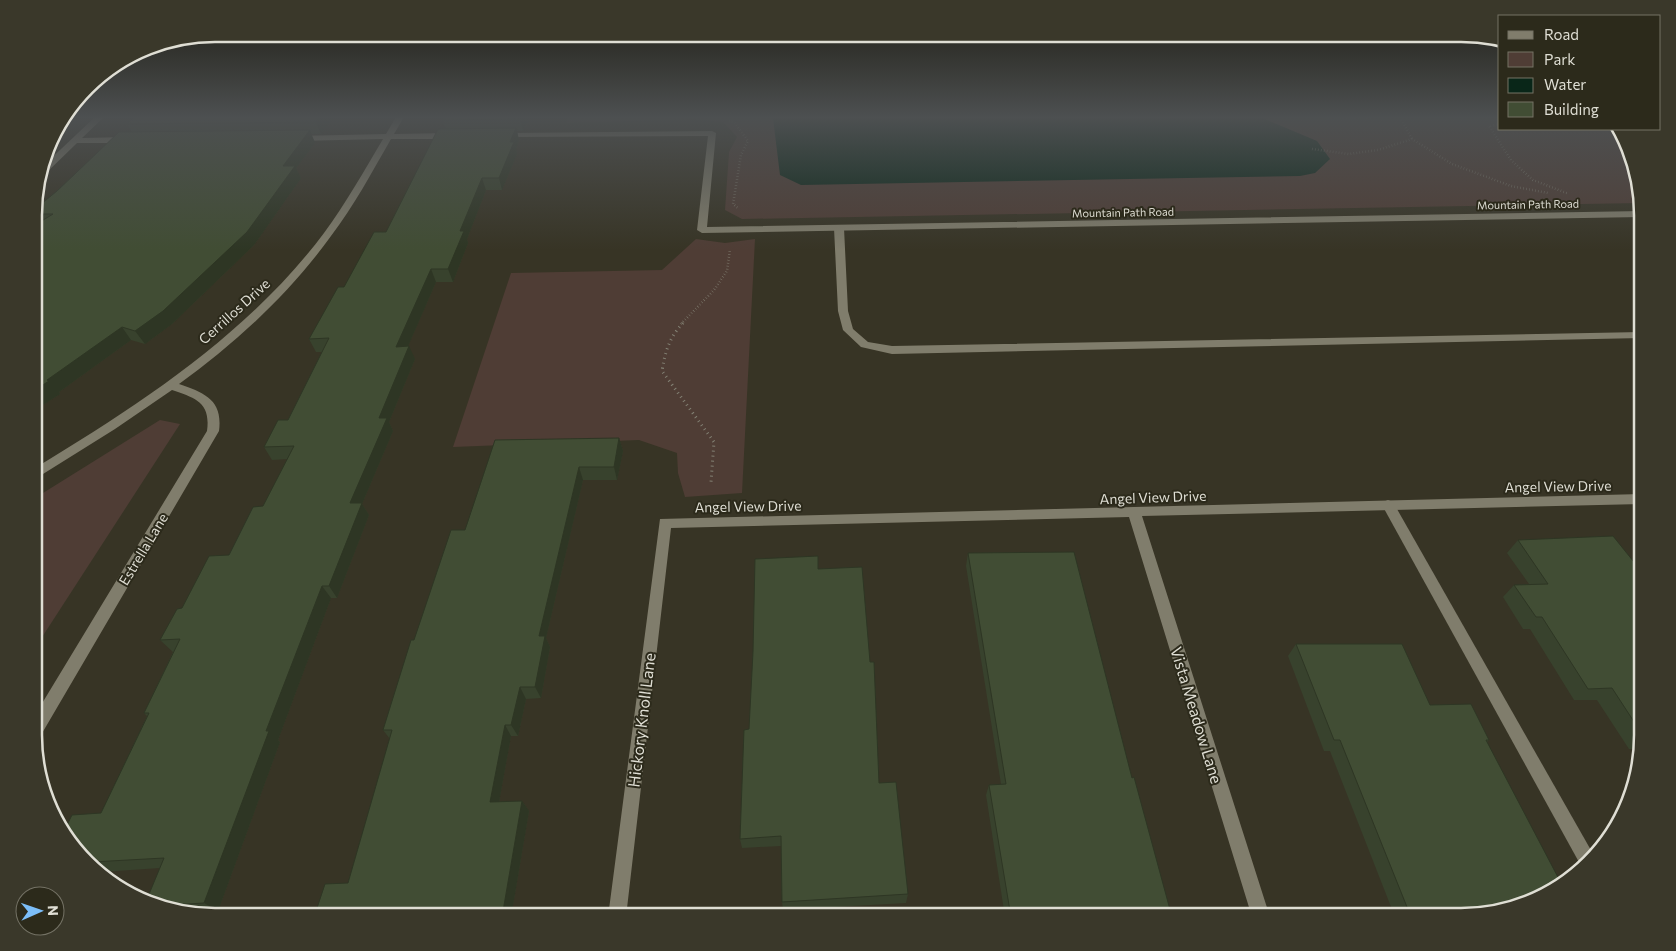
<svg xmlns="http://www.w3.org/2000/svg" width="1676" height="951" font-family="Commissioner,sans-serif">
<rect width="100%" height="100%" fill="#373425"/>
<g fill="#4f3d35">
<path d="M568,117h932v12h116l26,74 -900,16 -17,-9 4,-58 8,-15 -14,-15 -30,-3 -127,4z"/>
<path d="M696,239l29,4 30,-4 -13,254 -57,4 -7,-24 -1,-20 -38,-13 -186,7 58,-174 151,-3z"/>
<path d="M160,420l20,4 -145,224v-150z"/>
</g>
<path fill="#092618" d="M771,117h489l57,24 13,18 -15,14 -15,3 -499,9 -21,-10 -7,-57z"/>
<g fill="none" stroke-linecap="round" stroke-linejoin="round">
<g stroke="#838174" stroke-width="2.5" stroke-dasharray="0.5 2.5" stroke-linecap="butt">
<path d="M1322,117l13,2 41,-2"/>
<path d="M1400,117l12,22"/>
<path d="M729,121l5,1 14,19 -7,14 -8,49 6,5"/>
<path d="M1500,124l-11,2 22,34 22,20 36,14"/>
<path d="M1312,149l37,5 29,-4 34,-11 40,25 59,22 37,7"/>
<path d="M681,324l33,-34 13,-19 3,-22"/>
</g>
<path stroke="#838174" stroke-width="3" stroke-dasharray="1 4" stroke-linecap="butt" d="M683,323c-14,15 -18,29 -21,48l52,71 -3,40"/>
<g fill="#807d6c" fill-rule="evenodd">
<path d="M839,225l5,3 4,83 5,18 15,13 24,4 750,-14v6l-750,16 -31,-7 -18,-17 -5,-19 -4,-83z"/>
<path d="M1388,500l5,2 199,350 -12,12 -198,-359 1,-3z"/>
</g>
<g fill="#807d6c" fill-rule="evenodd">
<path d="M95,117h9l-22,21 45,-1 4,3 -4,3h-50l-33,32h-4l3,-9z"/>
<path d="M396,117h8l-10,17 56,-1 4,3 -4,3h-59c-19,33 -37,67 -60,97 -41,57 -95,107 -152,148 26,9 44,16 40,47l-178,304 -6,2v-22l172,-284c4,-29 -12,-33 -35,-41l-57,39 -80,50v-11c106,-64 214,-135 289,-235 22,-30 40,-62 59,-94l-86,2 -4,-3 1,-2 92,-2z"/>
<path d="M712,131l4,2 -9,94 935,-16v6l-940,16 -5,-3 11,-94 -206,1 -4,-2 4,-2z"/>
<path d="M1642,494v10l-500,12 128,401h-18l-123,-400 -458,11 -45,389h-18l52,-398z"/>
</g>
</g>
<g fill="#38422d">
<path d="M334,117l-13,17h-10l4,9 -19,25 5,10 -47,67 -82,79 -27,20 -14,-4 -72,52 1,2 -25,16 3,-187 -3,-3v-11l97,-77 -5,-8z"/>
<path d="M529,117l-6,14h-6l2,9 -3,9 1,5 -15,36h-16l-19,49 1,4 -15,39h-17l-28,64 7,13 -26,63 4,9 -31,73 7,11 -32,83h-6l-53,142 2,2 -62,169 -20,2 -51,-14 13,-31 -58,4 -37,-35 36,-24 46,-97 -3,-3 29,-61 -13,-12 22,-32 47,-53 34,-49 25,-47 -16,1 -8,-13 24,-27 34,-68h-6l-7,-13 35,-52 42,-55 60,-103 -3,-9z"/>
<path d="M619,438l4,13 -6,29h-34l-37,158 4,9 -9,51 -15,1 -8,37h-7l-12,66 23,-1 7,10 -18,106h-197l34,-34 42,-144 -7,-9 31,-90 51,-110z"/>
<path d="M1518,540l124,32 -1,177h-12l-32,-49h-23l-44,-71h-7l-20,-32 11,-12 15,-1 -22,-31z"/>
<path d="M968,553l164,225 40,139h-167l-19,-122 3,-10 12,-1 -35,-218z"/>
<path d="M1296,644l134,61 59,35 -2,2 -15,175h-77l-65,-166h-6l-36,-95z"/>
<path d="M749,729l130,54 29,111 -2,9 -123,7 -1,-8 -1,-56 -39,2 -2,-9z"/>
</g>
<g fill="#2e3624">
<path d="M320,117h14l-13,17 -5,-12z"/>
<path d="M521,117h8l-6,14 -3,-12z"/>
<path d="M516,128l3,12 -3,9 1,5 -15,36 -3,-12 11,-36z"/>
<path d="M310,130l5,13 -19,25 5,10 -47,67 -82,79 -27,20 -10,-13z"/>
<path d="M482,178l4,12 -19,49 1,4 -15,39 -5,-13 12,-38z"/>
<path d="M431,269l5,13 -34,78 -6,-13z"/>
<path d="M122,327l9,13 -72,52 1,2 -25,16v-20l12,-10z"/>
<path d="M409,346l6,13 -26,63 4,9 -31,73 7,11 -32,83 -8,-12 21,-83 29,-85z"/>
<path d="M619,438l4,13 -6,29 -3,-13z"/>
<path d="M579,467l4,13 -37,158 4,9 -9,51 -6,-11 4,-51z"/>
<path d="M322,586l9,12 -53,142 2,2 -62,169 -14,-8 62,-172z"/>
<path d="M520,687l6,12 -8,37 -7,-11z"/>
<path d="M505,725l6,11 -14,77 -7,-11z"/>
<path d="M522,801l7,10 -18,106h-9z"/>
</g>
<g fill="#414d34" stroke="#2e3624">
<path d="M134,117h186l-4,5 -189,2z"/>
<path d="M444,117h77l-1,2 -77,1z"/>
<path d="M516,128l-6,14h4l-15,36h-17l-22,53h4l-16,38h-17l-35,78 13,-1 -30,72h8l-37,85h12l-33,83h-7l-56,145h3l-65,172 -34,2 -23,-6 17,-41 -72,4 -27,-25 -2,-4 9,-18 29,-2 48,-100h-5l36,-74 -20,1 17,-31 5,-1 27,-52 20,-1 24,-48 10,-1 31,-60 -30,1 14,-27h10l41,-82 -20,1 29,-52h6l30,-55h12l52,-103z"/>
<path d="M310,130l-27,36h12l-48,66 -84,79 -28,20 -13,-4 -75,53 2,1 -14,9v-165l18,-11h-18v-5l22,-18 62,-59z"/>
<path d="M619,438l-5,29h-35l-40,169h6l-10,51h-15l-9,38h-6l-15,77 32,-1 -20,116h-188l11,-33 23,-1 44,-153h-9l28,-90h3l37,-110h14l30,-90z"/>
<path d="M1613,536l29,36v162l-30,-46 -24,1 -46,-72h-6l-22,-32 34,-1 -30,-44z"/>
<path d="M1074,552l58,226 2,-1 38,140h-161l-22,-132 17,-1 -38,-231z"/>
<path d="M818,556v13l44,-2 8,95h4l5,121 17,-1 12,112 -126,8 -1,-66 -41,3 4,-109 5,-1 4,-77 2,-93z"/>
<path d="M1296,644h106l28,61 41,-1 18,36h-3l75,143 -9,10 -80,24h-61l-71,-177h-6z"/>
</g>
<linearGradient id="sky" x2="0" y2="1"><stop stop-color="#1e1d14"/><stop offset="0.47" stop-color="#4d5051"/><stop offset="1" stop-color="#4d5051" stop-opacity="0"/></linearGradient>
<rect width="1676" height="250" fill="url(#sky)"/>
<g text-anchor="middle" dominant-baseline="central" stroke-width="4" stroke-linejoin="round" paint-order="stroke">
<g font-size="11" fill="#dfded4" stroke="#2c2a1b">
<text transform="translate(1528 204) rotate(-1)">Mountain Path Road</text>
<text transform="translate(1123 212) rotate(-1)">Mountain Path Road</text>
</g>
<g font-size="14" fill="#dfded4" stroke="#2c2a1b">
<text transform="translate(234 311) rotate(-42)">Cerrillos Drive</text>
<text transform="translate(1558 486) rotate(-1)">Angel View Drive</text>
<text transform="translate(1153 497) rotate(-2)">Angel View Drive</text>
<text transform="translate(748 506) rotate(-1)">Angel View Drive</text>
<text transform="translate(143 549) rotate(-59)">Estrella Lane</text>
</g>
<g font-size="16" fill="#dfded4" stroke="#2c2a1b">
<text transform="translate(1197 715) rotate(73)">Vista Meadow Lane</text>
<text transform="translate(641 720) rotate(-83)">Hickory Knoll Lane</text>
</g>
</g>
<path d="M0 0H1676V951H0ZM215 42H1461A173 173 0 0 1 1634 215V735A173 173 0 0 1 1461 908H215A173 173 0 0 1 42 735V215A173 173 0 0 1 215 42Z" fill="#3a382a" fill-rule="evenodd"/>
<path fill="none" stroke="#dfded4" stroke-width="2.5" d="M215 42H1461A173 173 0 0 1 1634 215V735A173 173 0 0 1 1461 908H215A173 173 0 0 1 42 735V215A173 173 0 0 1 215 42Z"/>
<rect x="1498" y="15" width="162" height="115" fill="#2c2a1b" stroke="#747265"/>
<rect x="1508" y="31" width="25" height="8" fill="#807d6c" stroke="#747265"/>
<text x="1544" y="40" font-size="15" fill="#dfded4">Road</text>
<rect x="1508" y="52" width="25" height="15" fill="#4f3d35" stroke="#747265"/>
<text x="1544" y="65" font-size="15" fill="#dfded4">Park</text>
<rect x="1508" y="78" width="25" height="15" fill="#092618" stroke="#747265"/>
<text x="1544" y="90" font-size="15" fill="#dfded4">Water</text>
<rect x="1508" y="102" width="25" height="15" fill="#414d34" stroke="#747265"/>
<text x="1544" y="115" font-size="15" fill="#dfded4">Building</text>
<g transform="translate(40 911) rotate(88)"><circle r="24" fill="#2c2a1b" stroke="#747265"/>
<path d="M0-4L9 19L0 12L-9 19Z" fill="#7cbef9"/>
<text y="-8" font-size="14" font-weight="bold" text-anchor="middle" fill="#dfded4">N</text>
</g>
</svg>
